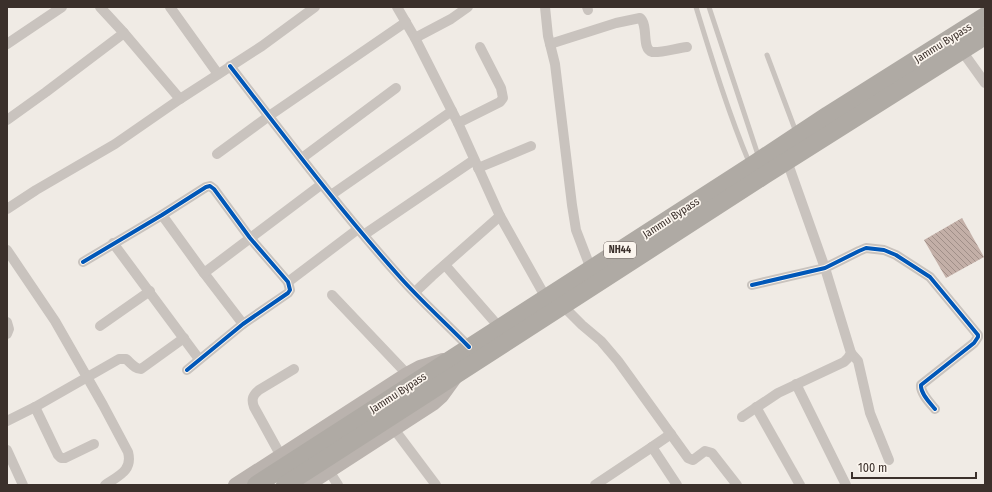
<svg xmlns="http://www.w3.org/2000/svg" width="992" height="492" font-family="'Fira Sans Condensed',sans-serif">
<defs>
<pattern id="building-back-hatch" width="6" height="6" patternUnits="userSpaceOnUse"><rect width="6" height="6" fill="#c3afa7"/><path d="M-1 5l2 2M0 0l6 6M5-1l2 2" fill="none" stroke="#a08f88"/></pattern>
</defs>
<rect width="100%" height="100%" fill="#f0ebe5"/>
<path fill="url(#building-back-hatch)" d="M962,218l22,39 -38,21 -22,-38z"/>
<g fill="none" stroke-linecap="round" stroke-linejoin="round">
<g stroke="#c9c3be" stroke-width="5">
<path d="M696,7c16,52 32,105 53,155"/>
<path d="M709,7l50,151"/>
<path d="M767,55l29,77"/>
</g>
<g stroke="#c9c3be" stroke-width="10">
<path d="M100,7l24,26 56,66"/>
<path d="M170,7l48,67"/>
<path d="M397,7l18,31 43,85 42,93 46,82"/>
<path d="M545,7l3,29 7,28 17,141 4,25 15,39"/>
<path d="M587,7l1,3"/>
<path d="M415,38l36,-19 17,-12"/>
<path d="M7,44l55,-37"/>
<path d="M550,44l66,-21 24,-5c9,7 1,31 12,34 9,1 25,-4 35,-5"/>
<path d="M962,51l23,32"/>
<path d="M230,66c55,71 109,143 169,210 22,25 47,47 70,71"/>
<path d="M7,120l39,-28 78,-59"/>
<path d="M458,123l42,-21 3,-4 -2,-10 -21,-41"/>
<path d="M217,154l52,-38 137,-94"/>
<path d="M302,158l94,-70"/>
<path d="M478,168l53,-22"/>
<path d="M331,195l121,-84"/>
<path d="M7,209l29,-19 79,-46 65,-45 82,-53 53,-39"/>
<path d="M162,215l42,58 39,51"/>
<path d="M365,234l109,-74"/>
<path d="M113,243l86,116"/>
<path d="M7,250l48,71 48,84 25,47c5,19 -10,24 -23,33"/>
<path d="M83,262l79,-47 44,-28 4,-1 4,3 36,49 38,44 2,8 -2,3 -45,31 -56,46"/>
<path d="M445,265l55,63"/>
<path d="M204,273l118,-89"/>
<path d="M288,282l70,-53"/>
<path d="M752,285l73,-17 34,-17 7,-3 18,2 12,5 34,22 48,58v2l-4,6 -53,42c-1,8 9,18 14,24"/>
<path d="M415,292l17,-16 68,-60"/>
<path d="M332,295l75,79"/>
<path d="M563,306l19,19 19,16 17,20 70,97 5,2 12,-9 7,2 25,32"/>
<path d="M7,322l2,7 -2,5"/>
<path d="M100,326l50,-35"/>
<path d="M851,353l7,8 12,52 19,47"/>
<path d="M796,384l50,101"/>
<path d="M35,407l23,48 3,3h4l29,-14"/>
<path d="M756,407l44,78"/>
<path d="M742,417l36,-24 66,-31 4,-4 3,-5 -26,-85 -38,-107"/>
<path d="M7,421l28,-14 84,-48h7c5,4 9,10 15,10l43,-31"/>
<path d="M394,429l42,56"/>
<path d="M671,434l-19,13 25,38"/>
<path d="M7,450l16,35"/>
<path d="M281,456l-27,-49c-3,-8 -1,-12 5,-17l35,-21"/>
<path d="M329,471l9,14"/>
<path d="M595,485l57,-38"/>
</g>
<g stroke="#bab3ae" stroke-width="14">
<path d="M235,485l172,-111 13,-7 23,-7"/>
<path d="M308,485l125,-81 9,-8 13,-18"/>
</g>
<g stroke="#afaaa4" stroke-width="18">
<path d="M256,485l501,-323 71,-47 157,-99"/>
<path d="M285,485l480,-310 220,-139"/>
</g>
<g stroke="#fbf5ee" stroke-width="6">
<g id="cycleway">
<path d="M230,66c55,71 109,143 169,210 22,25 47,47 70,71"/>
<path d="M83,262l79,-47 44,-28 4,-1 4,3 36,49 38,44 2,8 -2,3 -45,31 -56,46"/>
<path d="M752,285l73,-17 34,-17 7,-3 18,2 12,5 34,22 48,58v2l-4,6 -53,42c-1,8 9,18 14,24"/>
</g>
</g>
<use href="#cycleway" stroke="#0057b8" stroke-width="4"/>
</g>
<g text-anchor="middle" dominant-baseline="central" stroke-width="3.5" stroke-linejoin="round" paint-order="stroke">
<rect fill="#fbf5ee" stroke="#756b66" stroke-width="1" x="604" y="242" width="32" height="16" rx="3"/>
<g font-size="10" font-weight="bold" fill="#3b302b">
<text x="620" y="250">NH44</text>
</g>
<g font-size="11" fill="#3b302b" stroke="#fbf5ee">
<text transform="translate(943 43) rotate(-32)">Jammu Bypass</text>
<text transform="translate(671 218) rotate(-33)">Jammu Bypass</text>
<text transform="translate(398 393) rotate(-33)">Jammu Bypass</text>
</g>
</g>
<rect width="992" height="492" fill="none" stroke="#3b302b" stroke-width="16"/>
<path d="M852 472v6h124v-6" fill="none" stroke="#3b302b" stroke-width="2"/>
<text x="858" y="472" font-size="12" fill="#3b302b" stroke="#fbf5ee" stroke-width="3" paint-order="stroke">100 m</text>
</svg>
